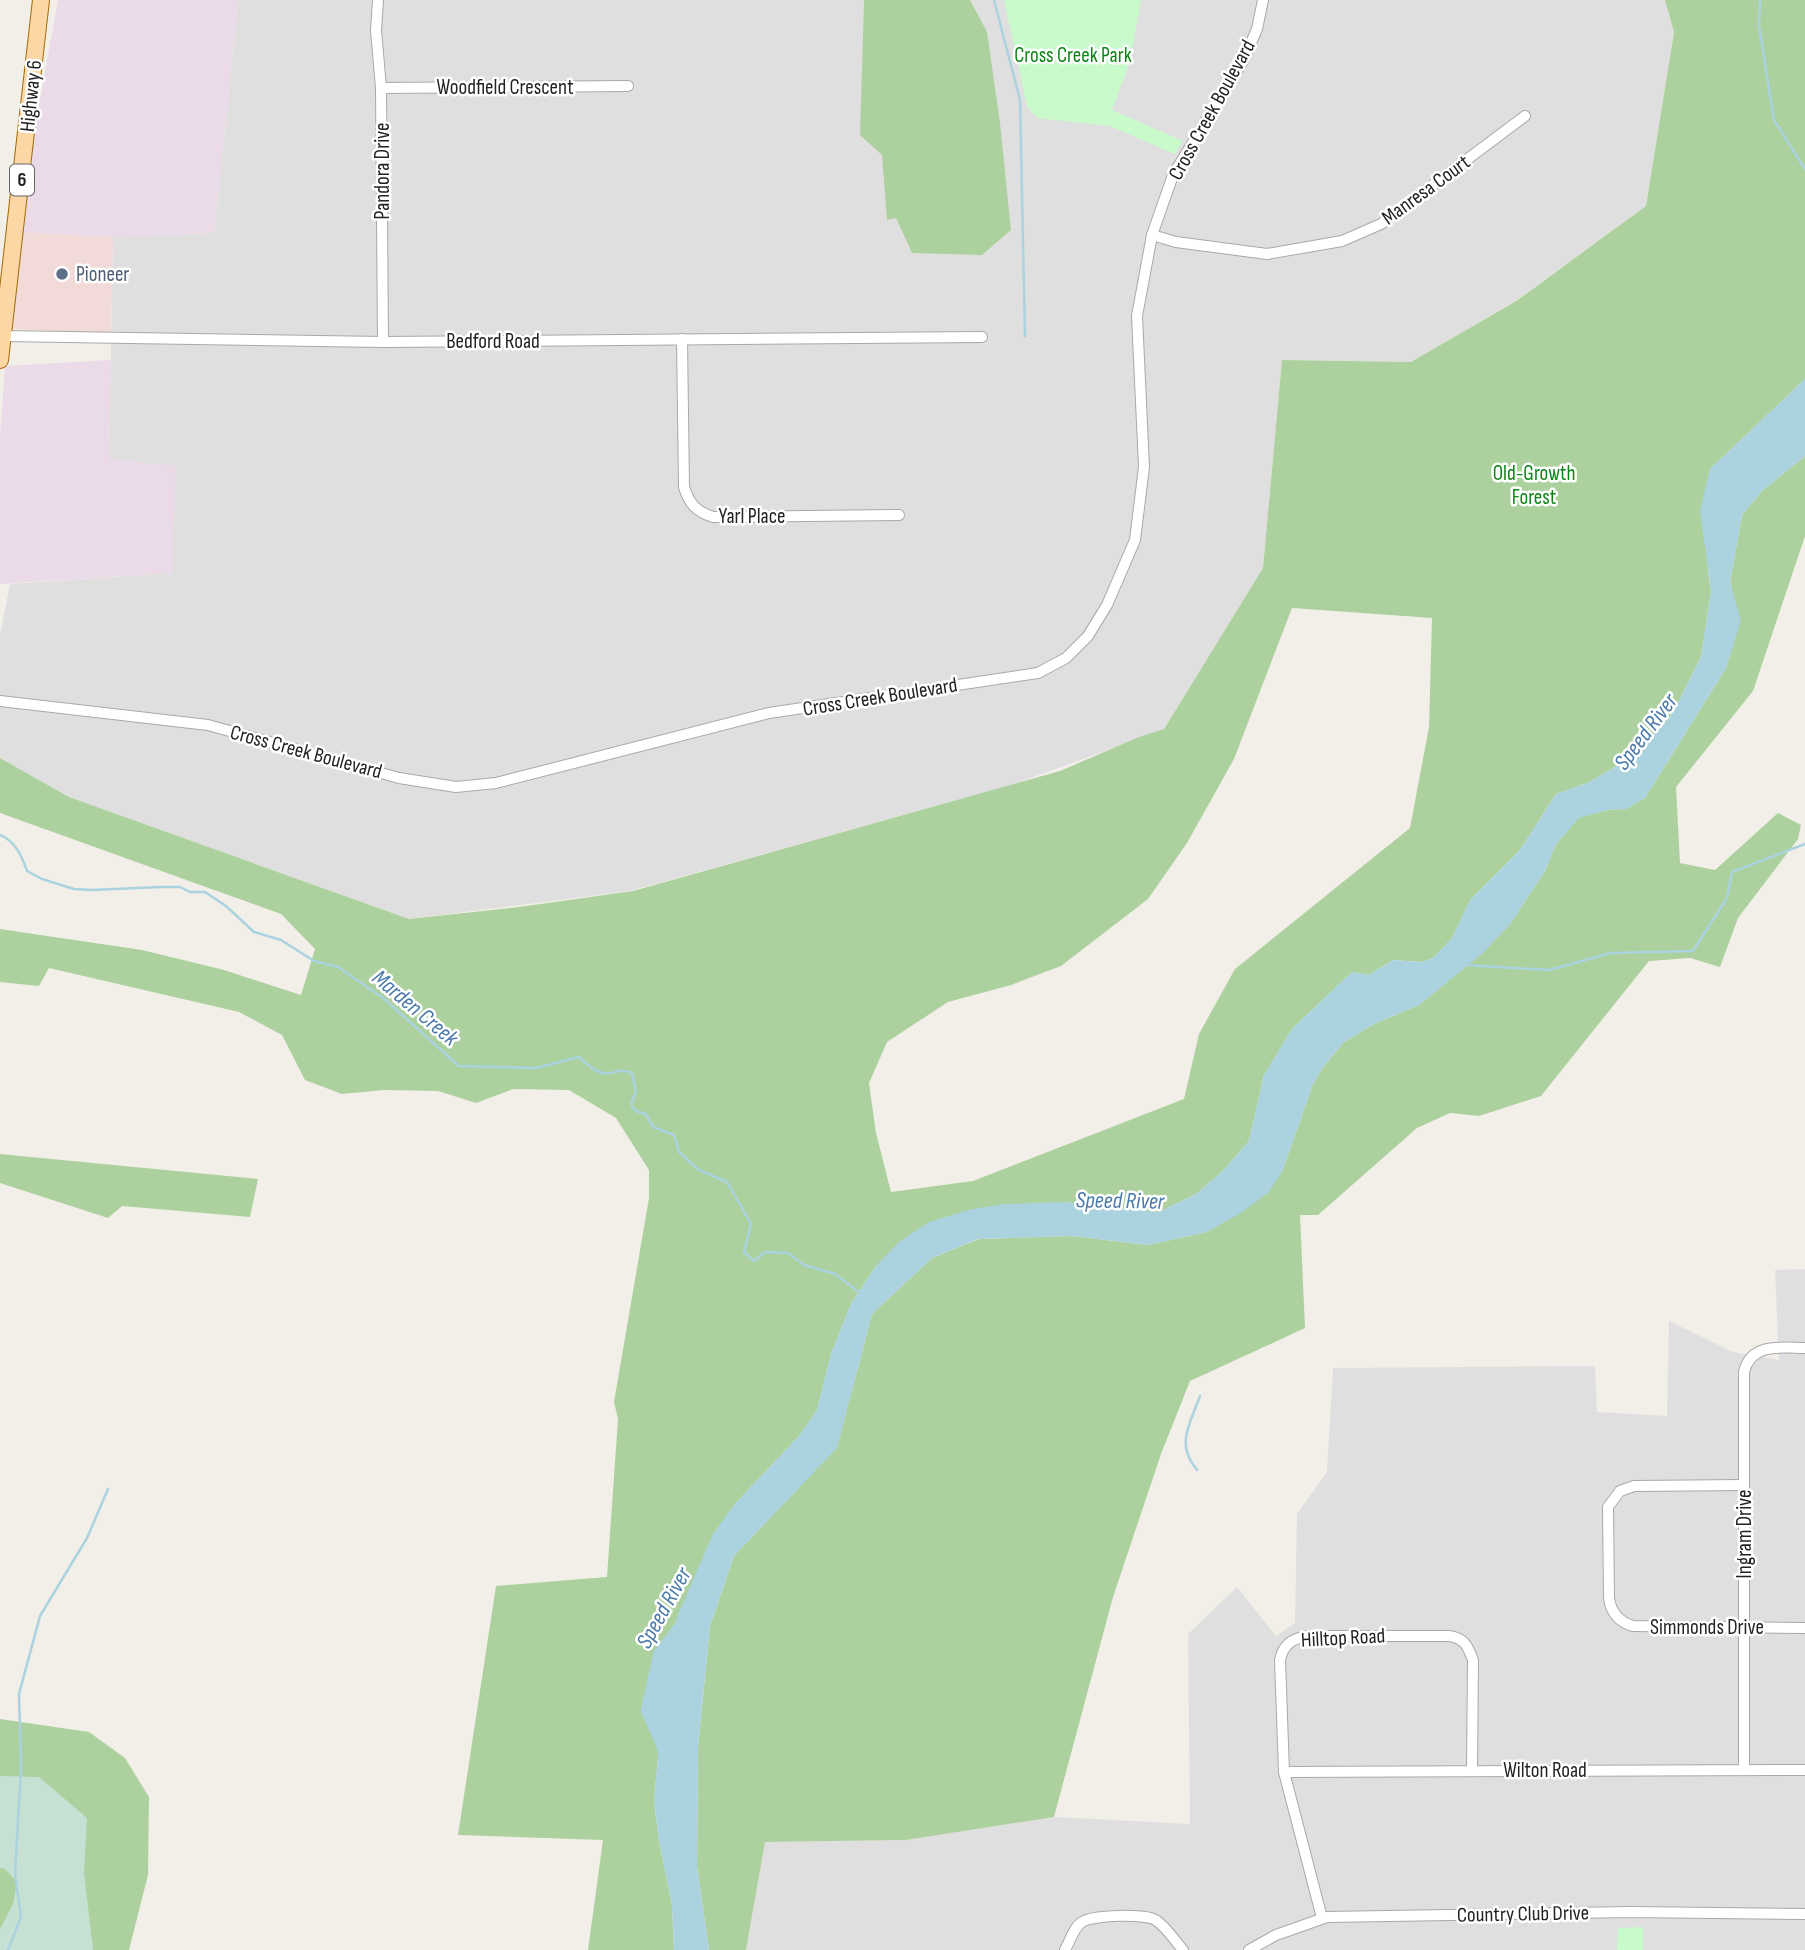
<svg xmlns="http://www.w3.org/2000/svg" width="1805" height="1950" font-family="'Sofia Sans Condensed',sans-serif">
<rect width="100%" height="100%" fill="#f2efe9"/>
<g fill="#e0dfdf">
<path d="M238,0h1427l9,31 -28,175 -131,95 -104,61 -129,-2 -19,208 -100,162 -149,54 -384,107 -221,28 -340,-122 -69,-39v-122l10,-52 162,-11 -63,-114 4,-222 101,-4z"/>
<path d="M1805,1269v681h-1059l19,-108 141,-2 148,-23 136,7 -2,-190 49,-47 39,49 19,-13 2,-109 30,-42 6,-104 262,-2 2,46 70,4 2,-95 64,31 46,8 -4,-90z"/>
</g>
<path fill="#f2dad9" d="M16,232l97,5 -2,96 -102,-4z"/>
<g fill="#ebdbe8">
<path d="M58,0h180l-24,233 -101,4 -97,-5z"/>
<path d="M111,360l-2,99 67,7 -4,107 -172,11v-145l5,-73z"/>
</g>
<g fill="#add19e" fill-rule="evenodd">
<path d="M864,0h106l17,32 13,91 11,107 -29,25 -70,-2 -16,-35 -9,2 -5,-65 -22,-20z"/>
<path d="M1665,0h140v379l-95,90 -2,103 3,19 -10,66 -28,56 -20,23 -33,28 -30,18 -34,12 -36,56 -50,50 -18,38 -20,21 -12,3 -27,-2 -24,15 -17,-3 -60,57 -28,46 -15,66 -25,29 -28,24 -37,18 -95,-10 -188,64 -25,38 -20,50 -14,56 -18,26 -66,70 -75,252 -4,42 5,41 13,64 2,45h-86l15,-110 -145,-5 38,-249 111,-9 11,-158 -4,-17 35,-204v-28l-33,-52 -47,-28 -56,-1 -37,14 -38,-12 -54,-1 -42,4 -37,-14 -23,-45 -43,-23 -190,-44 -10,18 -39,-4v-53l142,21 82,20 77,25 14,-46 -34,-35 -281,-101v-55l69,39 340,122 110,-12 114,-16 427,-120 79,-34 25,-8 99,-161 19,-208 129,2 105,-61 130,-95 28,-174zM1292,608l140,10 -3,109 -19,101 -175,141 -36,65 -15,65 -211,82 -82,11 -15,-59 -7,-50 18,-41 61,-40 63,-17 50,-19 87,-67 39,-56 47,-84z"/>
<path d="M1805,456v80l-52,155 -77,96 4,76 35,7 63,-57 23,12 -3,14 -60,79 -18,49 -30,-9 -41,3 -108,135 -62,20 -29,-3 -33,15 -99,87h-18l5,113 -115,53 -29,73 -48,143 -59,220 -148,23 -141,2 -19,108h-37l-12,-83 1,-120 12,-121 24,-70 103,-109 35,-133 60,-56 47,-19 93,-3 76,9 59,-13 75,-60 31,-88 10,-17 21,-25 30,-18 45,-19 63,-52 29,-30 34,-52 11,-27 23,-27 28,-7 19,-1 19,-11 81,-130 14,-47 -10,-39 12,-67 20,-24z"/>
<path d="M0,1154l258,25 -8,38 -128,-11 -14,12 -108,-35z"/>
<path d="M0,1719l89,13 36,26 24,39 -1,78 -19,75h-129z"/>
</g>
<path fill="#c6e0d4" d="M0,1776l39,1 48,41 -3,54 9,78h-93v-21l13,-25 4,-22 -12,-13 -5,-1z"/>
<g fill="#c8facc">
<path d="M1004,0h137l-11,62 -18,48 71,31 -8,13 -65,-28 -73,-8 -10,-12z"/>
<path d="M1643,1927v23h-26l1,-22z"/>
</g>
<path fill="#aad3df" d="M1805,379v77l-43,35 -20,24 -12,67 11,39 -15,47 -81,130 -19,11 -19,1 -28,8 -23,26 -11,27 -34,52 -29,31 -63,51 -45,19 -30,18 -21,25 -10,17 -31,88 -14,21 -29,21 -32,18 -59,13 -76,-9 -94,3 -46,19 -60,56 -35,134 -103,108 -24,70 -12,121 -1,120 12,83h-35l-2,-45 -13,-64 -5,-41 4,-42 -3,-71 22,-70 36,-83 20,-28 66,-70 18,-26 14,-56 20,-50 25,-38 23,-24 30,-20 43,-13 33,-5 59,-2 95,10 37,-18 28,-24 25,-29 15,-66 28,-46 60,-57 17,3 24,-15 27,2 12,-3 20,-21 18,-38 50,-50 36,-56 34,-12 30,-18 33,-28 20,-23 28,-56 10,-66 -11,-80 10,-42z"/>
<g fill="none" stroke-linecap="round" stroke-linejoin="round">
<g stroke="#aad3df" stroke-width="2.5">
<path d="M994,0l26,100 5,236"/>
<path d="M1760,0l-1,26 15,94 31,49"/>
<path d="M0,835c15,6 22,21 27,36l15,8 32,10 18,1 68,-3h20l10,5h15l21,14 28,26 27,8 33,21 24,6 45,31 76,68 77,2 43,-11c9,8 18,18 31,16 10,-2 12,-4 22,0l4,19 -5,12 4,7 11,3 7,13 21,8 5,17 20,18 28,12 24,42 -7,28 10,9 11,-9 23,1 16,12 31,9 25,19"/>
<path d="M1465,965l84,5 62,-17 82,-2 34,-53 5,-26 73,-28"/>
<path d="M1197,1470c-22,-26 -7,-46 3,-74"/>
<path d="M8,1950l13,-33 -6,-43 6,-107 -2,-73 21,-78 47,-78 21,-49"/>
</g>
<path stroke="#aad3df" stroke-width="18" d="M666,1747l-16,-37 12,-55 20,-26"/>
<g stroke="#a9a9a9" stroke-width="12">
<g id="street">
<path d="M378,0l-2,30 5,58 2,254"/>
<path d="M381,88l247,-2"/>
<path d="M1152,235l24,7 91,12 75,-13 39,-17 144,-108"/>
<path d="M3,336l380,6 599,-5"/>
<path d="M682,339l2,148c5,17 13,25 29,30l186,-2"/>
<path d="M0,701l208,24 191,53 57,9 40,-4 273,-70 269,-40 28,-15 22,-22 19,-31 28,-65 9,-73 -7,-151 15,-81 21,-60 71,-116 13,-30 6,-29"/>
<path d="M1744,1485l-110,1 -14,5 -12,16 1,91c2,15 10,24 24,28l172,2"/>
<path d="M1744,1769v-397c7,-30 37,-24 61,-24"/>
<path d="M1284,1772l521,-2"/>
<path d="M1322,1918l-38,-146 -4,-112c3,-16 13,-22 28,-24h141c16,2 19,11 24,24l-1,110"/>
<path d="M1065,1950c5,-9 9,-23 17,-28 10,-7 66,-9 75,-1 10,7 18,20 26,29"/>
<path d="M1249,1950l27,-15 51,-18 303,-5 175,2"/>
</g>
</g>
<g stroke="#a06b00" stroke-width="18">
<path id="primary" d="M0,360l41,-360"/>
</g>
<use href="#street" stroke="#fff" stroke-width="10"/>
<use href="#primary" stroke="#fcd6a4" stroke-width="16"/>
</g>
<circle fill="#5c6f8a" stroke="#fff" stroke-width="2.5" cx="62" cy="274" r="7"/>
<g text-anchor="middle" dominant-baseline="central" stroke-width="5" stroke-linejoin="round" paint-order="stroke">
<rect fill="#fff" stroke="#646464" stroke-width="2" x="10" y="164.5" width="24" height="31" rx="5"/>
<g font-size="19" font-weight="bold" fill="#222">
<text x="22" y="180">6</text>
</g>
<g font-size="21" fill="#0c8416" stroke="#fff">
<text x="1073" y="55">Cross Creek Park</text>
<text x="1534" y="473">Old-Growth<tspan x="1534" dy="24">Forest</tspan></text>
</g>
<g font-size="21" fill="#222" stroke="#fff">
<text x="505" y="87">Woodfield Crescent</text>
<text transform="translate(31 96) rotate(-84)">Highway 6</text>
<text transform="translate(1212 110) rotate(-61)">Cross Creek Boulevard</text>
<text transform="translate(382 171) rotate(-90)">Pandora Drive</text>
<text transform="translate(1426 190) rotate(-36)">Manresa Court</text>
<text x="493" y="341">Bedford Road</text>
<text x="752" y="516">Yarl Place</text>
<text transform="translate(880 697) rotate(-9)">Cross Creek Boulevard</text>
<text transform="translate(306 752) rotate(15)">Cross Creek Boulevard</text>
<text transform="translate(1744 1534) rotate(-90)">Ingram Drive</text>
<text x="1707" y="1627">Simmonds Drive</text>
<text transform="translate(1343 1638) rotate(-3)">Hilltop Road</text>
<text x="1545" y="1770">Wilton Road</text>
<text transform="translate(1523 1914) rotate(-1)">Country Club Drive</text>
</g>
<g font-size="21" fill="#4e5e75" stroke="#fff" text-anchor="start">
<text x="76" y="274">Pioneer</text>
</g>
<g font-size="23" font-style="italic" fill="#4a7aab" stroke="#fff">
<text transform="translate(1646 732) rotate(-53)">Speed River</text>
<text transform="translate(415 1008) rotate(40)">Marden Creek</text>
<text transform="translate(1120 1201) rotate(1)">Speed River</text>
<text transform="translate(664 1608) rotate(-61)">Speed River</text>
</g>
</g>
</svg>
